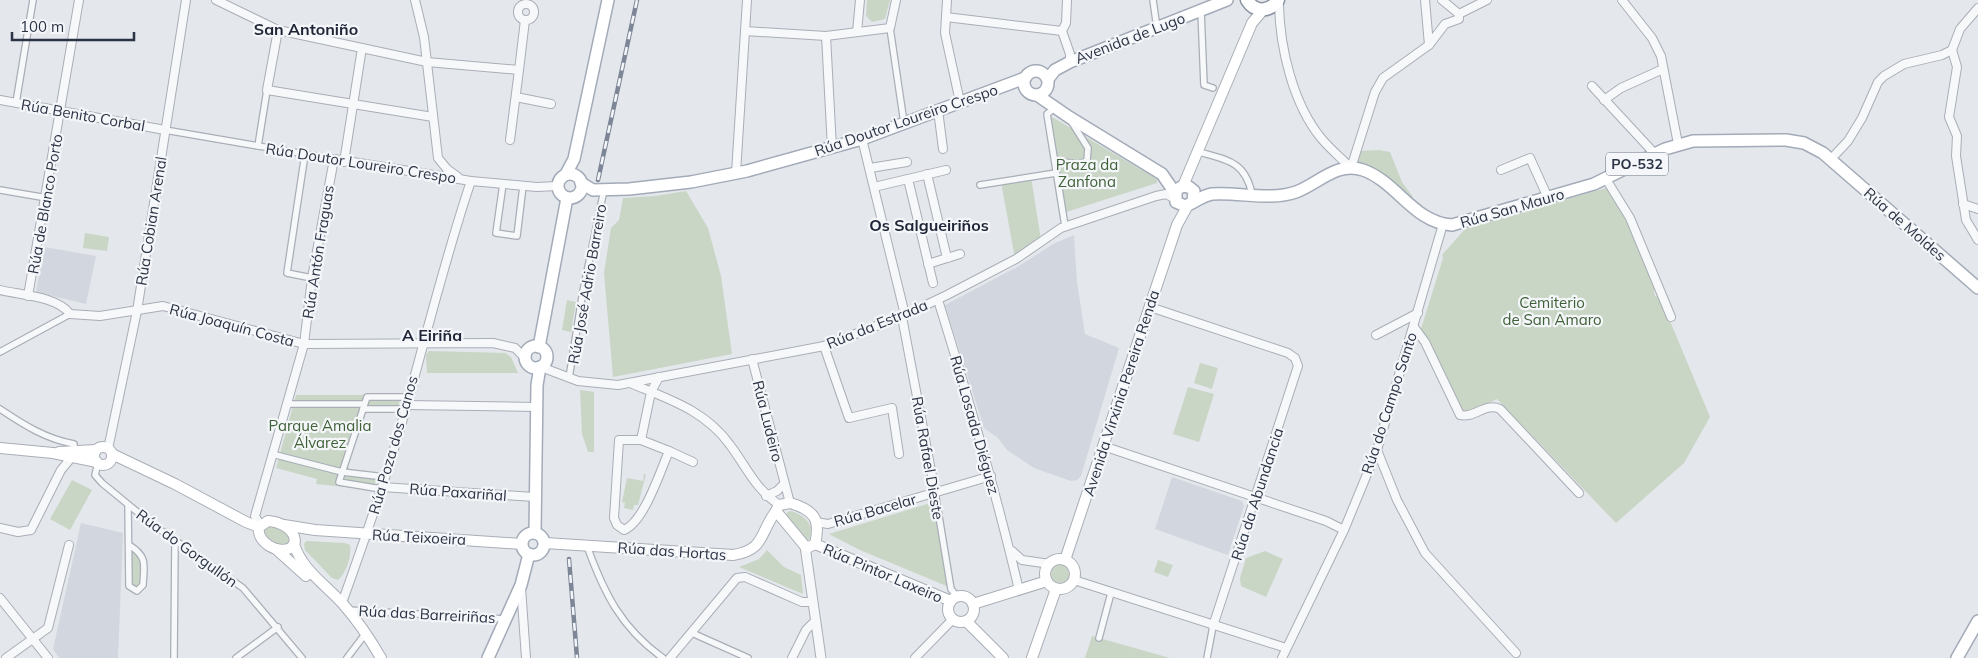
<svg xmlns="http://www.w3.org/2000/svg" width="1978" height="658" font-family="Mulish,sans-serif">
<rect width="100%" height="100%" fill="#e4e7ec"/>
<g fill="#d2d6de">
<path d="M1074,235l3,47 8,52 34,14 -38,128 -4,4 -6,1 -37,-13 -27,-18 -9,-12 -14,-10 -39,-123 74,-39 34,-22z"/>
<path d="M44,247l52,9 -10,48 -50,-12z"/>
<path d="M1172,477l70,24 2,5 -16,49 -73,-26z"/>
<path d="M81,523l42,10 -5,125h-59l-6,-9z"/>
</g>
<g fill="#c9d6c5">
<path d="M867,0h23l-5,19 -13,3 -6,-6z"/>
<path d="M1047,114l110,65v4l-94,30z"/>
<path d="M1379,150l11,2 12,30 11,15 -6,5 -47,-33 -6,-10 3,-8z"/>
<path d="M1031,177l10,63 -26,19 -14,-77z"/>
<path d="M1606,188l22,33 27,67 -1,3 1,5 5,1 50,120 -26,46 -68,60 -119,-124 -32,15 -6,-2 -13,-29 3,-1 -6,-13 -3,1 -19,-41 22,-71 -1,-3 23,-26z"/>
<path d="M686,191l22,37 13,48 11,78 -119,23 -9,-104 7,-45 8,-8 4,-22 32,-2z"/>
<path d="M85,233l24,4 -2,14 -24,-3z"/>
<path d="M567,300l9,2 -5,30 -9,-2z"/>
<path d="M429,351l76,2 6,4 7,16h-91l-1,-18z"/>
<path d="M1200,363l18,5 -6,21 -18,-6z"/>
<path d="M1188,387l26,7 -15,48 -26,-8z"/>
<path d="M580,390l14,2v60h-6l-6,-18z"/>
<path d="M296,395h105l-4,17 -28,-1 -8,7 -15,46 5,8 27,3 -5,15 -57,-6 1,-5 -41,-11z"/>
<path d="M644,474h2l-8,31h-4l-1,5 -9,-2 1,-5 -3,-1 5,-24 16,3z"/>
<path d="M72,480l20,10 -22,40 -20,-11z"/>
<path d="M937,501l12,86 -89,-37 -31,-16z"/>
<path d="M791,511c13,4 24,13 18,29h-4l-18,-24v-4z"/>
<path d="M268,525c9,1 18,6 22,13l-1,5 -9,2 -16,-10v-7z"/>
<path d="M306,541l39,2 5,2c2,11 -4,28 -12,35l-6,-2 -27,-28 -1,-6z"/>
<path d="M767,550l17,17 17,8 2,19 -64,-27 20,-8z"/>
<path d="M1265,551l18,8 -17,38 -25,-11 -1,-8 6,-20z"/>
<path d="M134,552h3l4,4 -1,29 -5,3 -3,-2 -1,-31z"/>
<path d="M1158,560l15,5 -5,12 -14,-5z"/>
<circle cx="1060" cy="574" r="9"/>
<path d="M1092,636l78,22h-85z"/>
</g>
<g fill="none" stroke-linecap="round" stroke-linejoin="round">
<g stroke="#a9aeb7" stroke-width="8">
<g id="pedestrian">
<path d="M1153,0l4,28"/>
<path d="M1201,11l3,74 9,3"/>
<path d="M890,28l14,95"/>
<path d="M16,103l17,-103"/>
<path d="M1056,107l-9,7 18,112"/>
<path d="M165,130l169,29"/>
<path d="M258,146l9,-56"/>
<path d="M1199,152c28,8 46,9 53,42"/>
<path d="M305,154l-18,119 25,5"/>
<path d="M1055,161l23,3 9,-3 1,-13 -17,-27"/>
<path d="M503,184l-7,49 21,3 6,-50"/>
<path d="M980,185l76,-12"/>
<path d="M0,190l47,8"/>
<path d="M0,352l70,-38"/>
<path d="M569,378l14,-87 21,-101"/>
<path d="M286,404h78"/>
<path d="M0,409c24,16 46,30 74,35v5"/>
<path d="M363,409h43"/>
<path d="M272,454l70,18 43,5"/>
<path d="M98,463l-3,12 7,8 50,41 91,64 59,70"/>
<path d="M381,489l-42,-7 28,-85h42"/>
<path d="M935,492l16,97 6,8"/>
<path d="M128,505l1,81 8,5 6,-6c1,-20 5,-28 -14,-40"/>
<path d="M587,546c17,47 34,82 76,112"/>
<path d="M347,610l158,9"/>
<path d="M692,633l56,25"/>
<path d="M1099,638l12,-45"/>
<path d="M174,658l1,-119"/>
<path d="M236,658l42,-31"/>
<path d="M347,658l19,-25"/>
<path d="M1207,658l6,-32"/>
</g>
</g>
<g stroke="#a9aeb7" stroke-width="10">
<g id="minor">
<path d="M216,0l62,30 149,32 92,8 6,-50"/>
<path d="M415,0l9,37 14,121 9,11 11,8"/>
<path d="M947,0l-2,33 15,69"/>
<path d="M1067,0l-1,23 -4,8 8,23v8"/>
<path d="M1425,0l4,45"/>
<path d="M1622,0l30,38 9,18 17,88"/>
<path d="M1277,1l2,4c1,43 14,99 42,133 9,11 20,20 30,30l24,-76 8,-14 46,-33 16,-21 14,-5v-5l-17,-14"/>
<circle cx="526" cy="12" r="8"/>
<path d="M1459,14l28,-14"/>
<path d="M946,17l116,14"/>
<path d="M278,30l-11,60 166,27"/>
<path d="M745,31l81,5 64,-8 6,-28"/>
<path d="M857,32l3,-32"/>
<path d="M826,36l6,112"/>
<path d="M1952,50l5,17 -8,50 8,19 -1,20 10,64 12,20"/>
<path d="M1592,86l63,68"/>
<path d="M516,97l35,7"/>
<path d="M0,100l165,30"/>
<path d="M1604,100l17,-12 42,-19"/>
<path d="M938,110l5,39"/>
<path d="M862,139l43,176"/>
<path d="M510,140l9,-70"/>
<path d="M1831,159l17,-18 14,-23 16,-36 6,-6 20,-12 38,-9 10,-5 8,-21 18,-21"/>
<path d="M344,162l18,-114"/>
<path d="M870,168l37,-6"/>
<path d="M1501,170l29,-12 18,40"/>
<path d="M736,173l11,-173"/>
<path d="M927,174l20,84"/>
<path d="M908,179l25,104"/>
<path d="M1606,179l24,39 41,99"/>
<path d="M874,187l72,-17"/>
<path d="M1963,204l15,5"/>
<path d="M928,264l32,-10"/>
<path d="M0,290c20,5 57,6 70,24l30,2 63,-10 141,38 189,-1 22,5 10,10"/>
<path d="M28,296l51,-296"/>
<path d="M938,300c30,96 58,192 81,290"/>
<path d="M1150,307l138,46 7,5 3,8 -85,260"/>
<path d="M902,317l33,175"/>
<path d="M1414,327l11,15 35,73c14,4 25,-13 40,-6l79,84"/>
<path d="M1376,335l42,-22"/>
<path d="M824,346l25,72 43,-10 7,46"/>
<path d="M752,359l38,144"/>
<path d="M541,367l37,14 40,4 206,-39 81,-31 42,-20 69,-36 45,-31 95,-32 10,-2 9,5"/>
<path d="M630,383c38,16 75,27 100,62 18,24 23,41 49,60"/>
<path d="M407,405l130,2"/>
<path d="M619,440h22l28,11c-9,21 -25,71 -45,79l-7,-5 -3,-7z"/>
<path d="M641,440l10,-48 8,-15"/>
<path d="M1103,446l223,75 18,9"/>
<path d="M108,449l29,-138 49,-311"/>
<path d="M1377,450l20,50 28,53 91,100"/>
<path d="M669,451l24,11"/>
<path d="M382,487l152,10"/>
<path d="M766,496l11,-5 7,-7"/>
<path d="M816,522l12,2 163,-48"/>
<path d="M260,525l-5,-9 49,-172 8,-66 22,-119 137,22 66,6 20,-1"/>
<path d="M0,528l18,4 13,-2 30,-60 10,-12"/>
<path d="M1012,551l10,9 28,4"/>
<path d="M1074,580l212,68"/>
<path d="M521,587l5,71"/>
<path d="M0,598l48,60"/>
<path d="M342,603c23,-64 46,-129 64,-195 21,-76 40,-153 65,-227"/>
<path d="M6,658l42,-30 21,-83"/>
<path d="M670,658l67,-80 8,-1 57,25h11"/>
<path d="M792,658l14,-28 9,-9"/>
<path d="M915,658l38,-39"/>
<path d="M1282,658l62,-128 33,-80 66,-226"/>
</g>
</g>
<g stroke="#a9aeb7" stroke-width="11">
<path id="tertiary" d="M805,546l16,112"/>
</g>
<g stroke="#a9aeb7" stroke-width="12">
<g id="secondary">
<path d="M1183,186l69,-163 11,-13"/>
<circle cx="103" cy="456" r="9"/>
<path d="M0,448l53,5 44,9"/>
<path d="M59,452l37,-2"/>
<path d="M112,454l63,30 71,38 13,5"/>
<path d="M790,503c24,7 31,16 25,41l-6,3 -4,-1 -29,-35 3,-6z"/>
<path d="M268,521c12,1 26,7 27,20l-3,6c-13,9 -36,-5 -33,-20z"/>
<path d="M284,525l31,5 207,14"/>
<path d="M545,543l188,12c32,-5 26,-21 43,-44"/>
<path d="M294,544c8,26 31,40 49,60 15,17 27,35 38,54"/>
<path d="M815,544l136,57"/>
<path d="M276,549l30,27"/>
<circle cx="1060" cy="574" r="15"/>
<path d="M1065,560l112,-335 11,-20"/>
<circle cx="961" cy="609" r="13"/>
<path d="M973,604l74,-23"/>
<path d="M966,621l37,37"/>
<path d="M1032,658l24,-69"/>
</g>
</g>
<g stroke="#a3abb8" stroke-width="14">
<g id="primary">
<circle cx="1036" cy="83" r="12"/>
<path d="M1048,79l7,-9 15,-8 157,-62"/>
<path d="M1037,95l32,22 93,57 13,19"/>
<circle cx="570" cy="186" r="12"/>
<path d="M566,174l8,-15 34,-159"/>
<path d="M581,183l12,7 36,-1 62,-7 56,-11 115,-32 163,-61"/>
<path d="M1193,201l1,-10 -5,-4 -6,-1 -7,4v12l9,4c9,-3 16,-10 27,-12 28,-2 58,7 84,-2 22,-8 41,-31 67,-22 34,12 51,53 89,55l142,-41 71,-35 28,-8 93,-1 18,3 19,10 155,135"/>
<circle cx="536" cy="357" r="11"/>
<path d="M539,347l28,-149"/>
<circle cx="533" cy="544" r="11"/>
<path d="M535,533l2,-148 3,-18"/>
<path d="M488,658l33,-73 8,-31"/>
<path d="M1957,658l21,-37"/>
</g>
</g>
<g stroke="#8b94a3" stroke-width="15">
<path id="trunk" d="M1247,0c8,13 23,12 31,0"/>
</g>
<use href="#pedestrian" stroke="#f7f8fa" stroke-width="5.5"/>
<use href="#minor" stroke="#f7f8fa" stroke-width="8"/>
<use href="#tertiary" stroke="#f7f8fa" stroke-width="9"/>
<use href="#secondary" stroke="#fff" stroke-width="10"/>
<use href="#primary" stroke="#fff" stroke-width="11"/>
<use href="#trunk" stroke="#fff" stroke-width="12"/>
<g stroke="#7d8696" stroke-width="4.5">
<g id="rail">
<path d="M598,180l39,-180"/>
<path d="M569,559l8,99"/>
</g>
</g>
<use href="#rail" stroke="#f4f6f9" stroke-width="2.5" stroke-dasharray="8" stroke-linecap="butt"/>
</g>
<g text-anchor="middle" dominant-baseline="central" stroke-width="4.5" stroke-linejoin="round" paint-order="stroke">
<rect fill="#f4f6f9" stroke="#676e7b" stroke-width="1" x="1606" y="152.5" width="62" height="23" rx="4"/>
<g font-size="14" font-weight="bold" fill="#2b3445">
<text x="1637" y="164">PO-532</text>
</g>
<g font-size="15" fill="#2b3445" stroke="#f4f6f9">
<text transform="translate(1130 38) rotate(-21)">Avenida de Lugo</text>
<text transform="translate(83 115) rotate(10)">Rúa Benito Corbal</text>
<text transform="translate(906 120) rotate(-19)">Rúa Doutor Loureiro Crespo</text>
<text transform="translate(361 163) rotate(9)">Rúa Doutor Loureiro Crespo</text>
<text transform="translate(45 204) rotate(-80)">Rúa de Blanco Porto</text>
<text transform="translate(1512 208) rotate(-16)">Rúa San Mauro</text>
<text transform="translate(151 221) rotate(-81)">Rúa Cobian Arenal</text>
<text transform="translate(1905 224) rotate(41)">Rúa de Moldes</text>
<text transform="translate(318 252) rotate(-81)">Rúa Antón Fraguas</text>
<text transform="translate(587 284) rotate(-80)">Rúa José Adrio Barreiro</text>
<text transform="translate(877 324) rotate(-22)">Rúa da Estrada</text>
<text transform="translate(232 325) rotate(15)">Rúa Joaquín Costa</text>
<text transform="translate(1121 393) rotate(-72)">Avenida Virxinia Pereira Renda</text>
<text transform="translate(1389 403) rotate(-72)">Rúa do Campo Santo</text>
<text transform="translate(768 421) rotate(76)">Rúa Ludeiro</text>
<text transform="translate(975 425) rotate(74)">Rúa Losada Diéguez</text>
<text transform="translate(393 445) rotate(-74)">Rúa Poza dos Canos</text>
<text transform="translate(928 458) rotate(80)">Rúa Rafael Dieste</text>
<text transform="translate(458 492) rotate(4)">Rúa Paxariñal</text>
<text transform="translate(1257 494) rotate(-72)">Rúa da Abundancia</text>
<text transform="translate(875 510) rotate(-16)">Rúa Bacelar</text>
<text transform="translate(419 537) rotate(3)">Rúa Teixoeira</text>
<text transform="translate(187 548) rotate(36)">Rúa do Gorgullón</text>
<text transform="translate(672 551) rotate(4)">Rúa das Hortas</text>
<text transform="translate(883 573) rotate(23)">Rúa Pintor Laxeiro</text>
<text transform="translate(427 614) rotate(3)">Rúa das Barreiriñas</text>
</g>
<g font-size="15" fill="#3f6138" stroke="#f4f6f9">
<text x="1087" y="164">Praza da<tspan x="1087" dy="17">Zanfona</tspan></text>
<text x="1552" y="302">Cemiterio<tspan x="1552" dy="17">de San Amaro</tspan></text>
<text x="320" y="425">Parque Amalia<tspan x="320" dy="17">Álvarez</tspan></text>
</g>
<g font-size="16" font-weight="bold" fill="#1d2536" stroke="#f4f6f9">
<text x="306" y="29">San Antoniño</text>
<text x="929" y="225">Os Salgueiriños</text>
<text x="432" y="335">A Eiriña</text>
</g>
</g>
<path d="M12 32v8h122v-8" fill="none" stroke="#2b3445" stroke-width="2.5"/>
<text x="20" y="32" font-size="15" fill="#2b3445" stroke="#f4f6f9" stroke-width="4" paint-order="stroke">100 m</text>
</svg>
